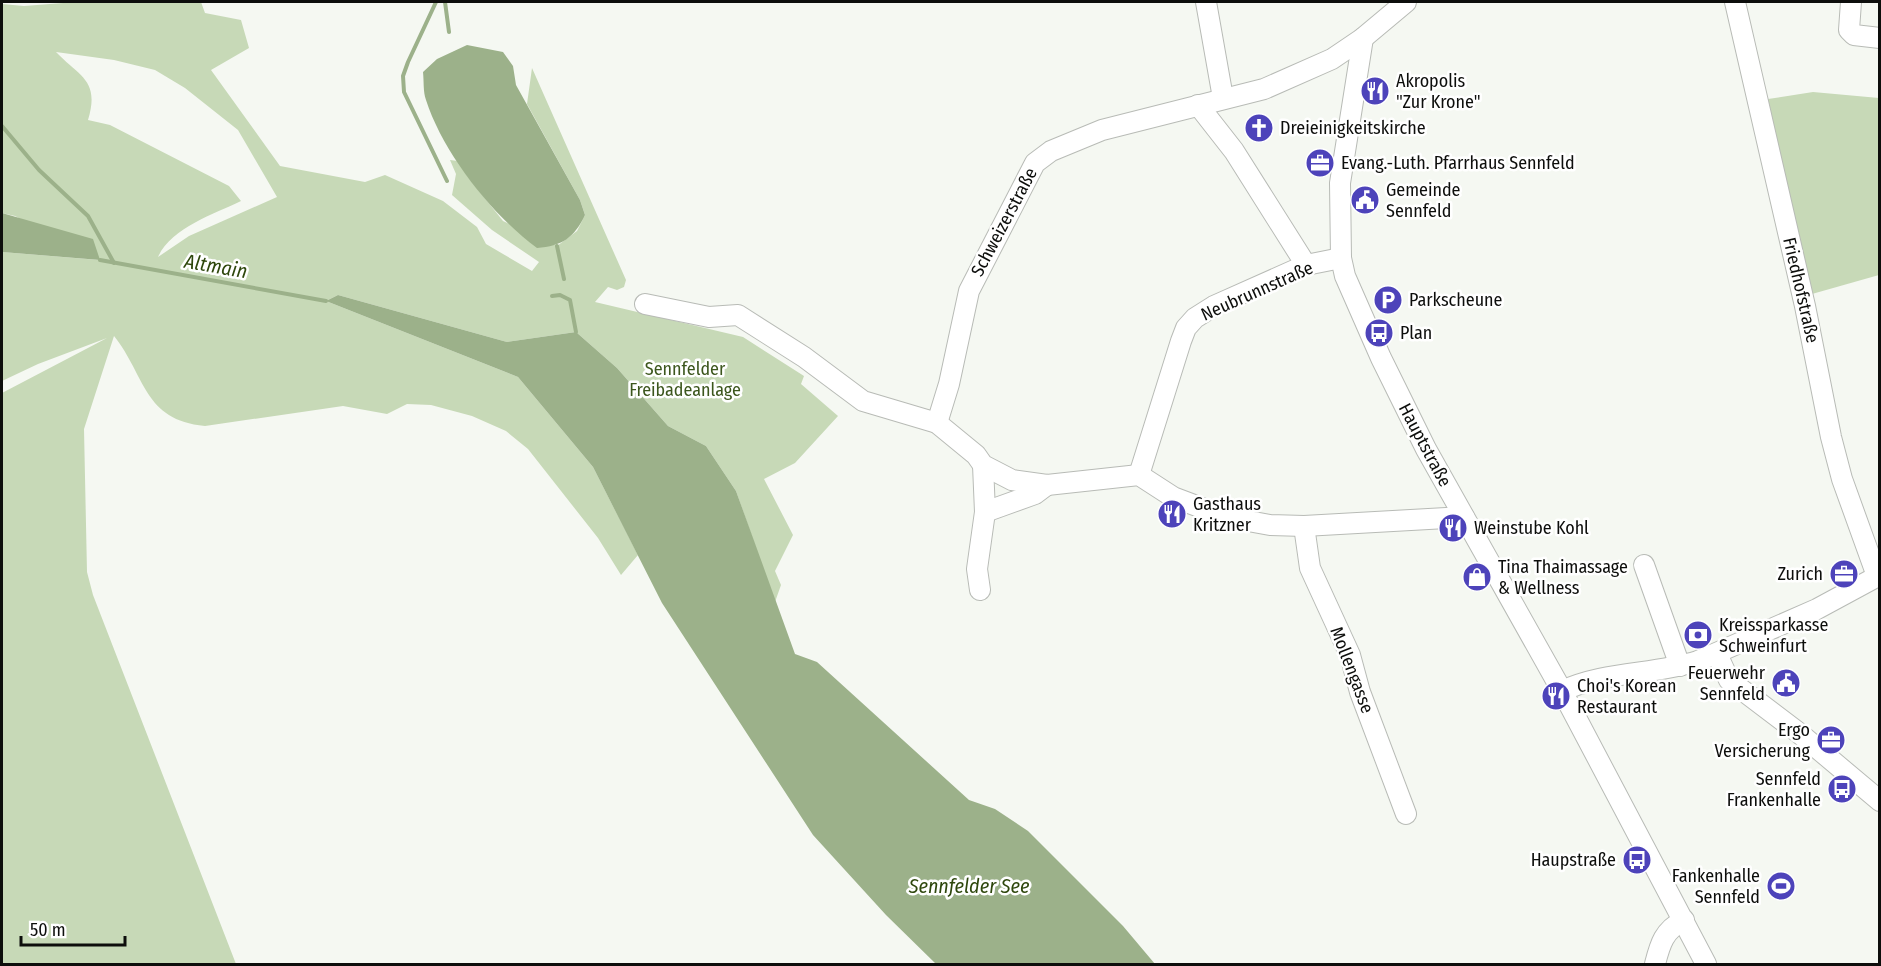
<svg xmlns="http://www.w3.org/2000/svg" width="1881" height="966" font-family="'Fira Sans Condensed',sans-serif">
<rect width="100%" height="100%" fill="#f5f8f2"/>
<g fill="#c7d9b7" fill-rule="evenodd">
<path d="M76,2h125l4,11 36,7 8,28 -38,22 69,96 85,16 20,-7 58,26 34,26 9,17 46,27 7,-9 -47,-32 -40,-35 4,-21 -6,-14 8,1 10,16 35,44 54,25 20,-15 8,-16 -5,-15 -53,-96 5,-36 94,212 -2,7 -7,3 -9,-3 -13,15 148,35 61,39 -3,8 37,32 -43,47 -31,16 29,56 -18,36 6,14 -6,17 -39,-111 -30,-45 -38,-20 -51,-58 -41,-36 -69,10 -169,-47 -12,6 192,76 75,90 45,88 -17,20 -23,-37 -70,-89 -22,-18 -34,-15 -41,-11 -24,-1 -20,10 -44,-8 -138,20c-62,-6 -59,-50 -91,-90l-30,93 3,143 6,23 143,369h-234v-571l105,-55 -69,26 -36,17v-129l97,8 -84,-44 -13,-3v-209l22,2zM56,52l58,8 41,10 30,18 53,42 39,67 -88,39 -31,21c13,-29 56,-43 83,-56l-12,-15 -119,-61 -22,-5c12,-40 -8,-43 -32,-68z"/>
<path d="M1813,92l66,6v177l-67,19 -44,-195z"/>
</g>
<g fill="#9cb18a">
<path d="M467,45l36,7 10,14 3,19 64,115 5,15c-11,23 -23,31 -48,33 -45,-33 -94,-95 -111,-148 -3,-8 -2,-19 -3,-28l14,-13z"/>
<path d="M2,213l91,26 7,21 -98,-8z"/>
<path d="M338,295l169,47 69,-10 41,36 51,58 38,20 30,45 59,163 22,8 152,138 26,9 33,22 95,95 32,38h-219l-50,-49 -73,-80 -151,-232 -69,-136 -75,-90 -192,-76z"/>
</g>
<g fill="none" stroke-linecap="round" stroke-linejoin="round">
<g stroke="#9cb18a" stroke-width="4">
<path d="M436,2l-28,60 -5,14 1,16 43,89"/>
<path d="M445,2l4,30"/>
<path d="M2,126l37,44 49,46 26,47"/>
<path d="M557,246l7,33"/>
<path d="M100,260l226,41"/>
<path d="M552,296l8,-1 10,5 6,32"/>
</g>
<g stroke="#b8bbb6" stroke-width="22">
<g id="minor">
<path d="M1206,2l17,96"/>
<path d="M1735,2l70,304 26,131 11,42 35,97"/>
<path d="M1851,2l-2,28 5,5 26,3"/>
<path d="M1363,38l-23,145 1,75 4,18 36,82 45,91 136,242 144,273"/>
<path d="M1198,105l36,46 72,114"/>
<path d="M645,304l64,13 29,-2 66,42 59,44 74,22 39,32 7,10 29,15 35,5 92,-10 34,22 53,20 44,8 34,1 160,-9"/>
<path d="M937,423l12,-39 20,-93 66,-128 16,-12 51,-21 162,-41 68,-30 31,-21 43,-36"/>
<path d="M1139,475l42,-134 5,-13 9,-10 19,-12 92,-41 35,-7"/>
<path d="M985,512l50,-18 12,-9"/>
<path d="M1304,526l6,42 40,87 10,37 46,122"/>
<path d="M1644,565l36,101"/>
<path d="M980,590l-3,-21 8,-57 -2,-47"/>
<path d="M1717,654l12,26 70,53 81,68"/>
<path d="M1562,691c43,-20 91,-16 136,-30l119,-52 63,-34"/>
<path d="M1655,964c5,-20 9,-34 29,-44"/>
</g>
</g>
<use href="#minor" stroke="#fff" stroke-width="20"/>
</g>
<defs>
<g id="restaurant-disc" transform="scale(1.5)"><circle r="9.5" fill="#4d43ba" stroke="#fff"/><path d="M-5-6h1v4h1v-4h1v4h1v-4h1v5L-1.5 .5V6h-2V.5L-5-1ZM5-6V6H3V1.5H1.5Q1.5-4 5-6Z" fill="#fff"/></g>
<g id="church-disc" transform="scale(1.5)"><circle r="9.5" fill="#4d43ba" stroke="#fff"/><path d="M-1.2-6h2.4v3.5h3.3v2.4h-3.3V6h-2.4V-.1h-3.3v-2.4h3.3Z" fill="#fff"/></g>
<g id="office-disc" transform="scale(1.5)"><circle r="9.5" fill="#4d43ba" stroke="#fff"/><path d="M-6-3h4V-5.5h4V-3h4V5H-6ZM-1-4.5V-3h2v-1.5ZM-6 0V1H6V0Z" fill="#fff"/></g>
<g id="civic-disc" transform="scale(1.5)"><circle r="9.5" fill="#4d43ba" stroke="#fff"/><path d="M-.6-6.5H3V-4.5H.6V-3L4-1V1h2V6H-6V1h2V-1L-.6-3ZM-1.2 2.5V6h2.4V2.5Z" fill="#fff"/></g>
<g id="parking-disc" transform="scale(1.5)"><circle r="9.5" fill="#4d43ba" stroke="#fff"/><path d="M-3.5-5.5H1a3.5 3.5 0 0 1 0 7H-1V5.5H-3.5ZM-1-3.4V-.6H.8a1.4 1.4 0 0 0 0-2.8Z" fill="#fff"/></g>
<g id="bus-disc" transform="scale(1.5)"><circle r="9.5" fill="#4d43ba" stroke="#fff"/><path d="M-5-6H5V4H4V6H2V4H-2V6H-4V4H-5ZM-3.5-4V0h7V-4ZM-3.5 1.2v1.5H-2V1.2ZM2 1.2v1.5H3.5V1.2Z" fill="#fff"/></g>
<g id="shop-disc" transform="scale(1.5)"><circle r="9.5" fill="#4d43ba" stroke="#fff"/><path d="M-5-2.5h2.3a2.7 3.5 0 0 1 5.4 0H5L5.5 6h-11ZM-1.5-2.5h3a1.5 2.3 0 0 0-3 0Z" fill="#fff"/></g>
<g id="bank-disc" transform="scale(1.5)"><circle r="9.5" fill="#4d43ba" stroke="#fff"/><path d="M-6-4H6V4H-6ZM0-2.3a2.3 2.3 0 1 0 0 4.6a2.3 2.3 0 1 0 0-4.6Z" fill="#fff"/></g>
<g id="stadium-disc" transform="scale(1.5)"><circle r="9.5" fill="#4d43ba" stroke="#fff"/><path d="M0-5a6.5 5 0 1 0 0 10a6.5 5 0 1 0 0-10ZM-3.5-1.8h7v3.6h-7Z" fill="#fff"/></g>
</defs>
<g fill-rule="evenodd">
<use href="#restaurant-disc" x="1375" y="91"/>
<use href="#church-disc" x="1259" y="128"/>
<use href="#office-disc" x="1320" y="163"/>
<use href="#civic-disc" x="1365" y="200"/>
<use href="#parking-disc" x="1388" y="300"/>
<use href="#bus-disc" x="1379" y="333"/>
<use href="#restaurant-disc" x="1172" y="514"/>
<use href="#restaurant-disc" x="1453" y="528"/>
<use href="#office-disc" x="1844" y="574"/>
<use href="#shop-disc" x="1477" y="577"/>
<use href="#bank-disc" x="1698" y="635"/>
<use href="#civic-disc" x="1786" y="683"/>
<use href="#restaurant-disc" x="1556" y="696"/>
<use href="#office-disc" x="1831" y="740"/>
<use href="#bus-disc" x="1842" y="789"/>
<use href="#bus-disc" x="1637" y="860"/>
<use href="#stadium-disc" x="1781" y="886"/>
</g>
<g text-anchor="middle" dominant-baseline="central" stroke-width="5" stroke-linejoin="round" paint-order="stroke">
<g font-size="18" fill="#0d0e0c" stroke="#fff" text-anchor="start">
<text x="1396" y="81">Akropolis<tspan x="1396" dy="21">"Zur Krone"</tspan></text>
<text x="1280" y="128">Dreieinigkeitskirche</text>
<text x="1341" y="163">Evang.-Luth. Pfarrhaus Sennfeld</text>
<text x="1386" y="190">Gemeinde<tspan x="1386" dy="21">Sennfeld</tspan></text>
<text x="1409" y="300">Parkscheune</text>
<text x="1400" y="333">Plan</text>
<text x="1193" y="504">Gasthaus<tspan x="1193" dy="21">Kritzner</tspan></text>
<text x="1474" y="528">Weinstube Kohl</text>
<text x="1498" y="567">Tina Thaimassage<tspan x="1498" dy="21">&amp; Wellness</tspan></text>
<text x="1823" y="574" text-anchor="end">Zurich</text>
<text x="1719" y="625">Kreissparkasse<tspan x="1719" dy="21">Schweinfurt</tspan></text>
<text x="1765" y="673" text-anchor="end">Feuerwehr<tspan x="1765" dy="21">Sennfeld</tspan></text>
<text x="1577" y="686">Choi's Korean<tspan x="1577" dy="21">Restaurant</tspan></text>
<text x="1810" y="730" text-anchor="end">Ergo<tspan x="1810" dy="21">Versicherung</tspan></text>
<text x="1821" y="779" text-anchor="end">Sennfeld<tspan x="1821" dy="21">Frankenhalle</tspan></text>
<text x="1616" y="860" text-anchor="end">Haupstraße</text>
<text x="1760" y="876" text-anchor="end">Fankenhalle<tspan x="1760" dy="21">Sennfeld</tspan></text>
</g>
<g font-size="18" fill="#0d0e0c" stroke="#fff">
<text transform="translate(1004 222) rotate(-62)">Schweizerstraße</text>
<text transform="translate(1801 290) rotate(77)">Friedhofstraße</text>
<text transform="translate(1257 291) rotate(-24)">Neubrunnstraße</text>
<text transform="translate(1425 445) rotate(62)">Hauptstraße</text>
<text transform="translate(1352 670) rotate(69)">Mollengasse</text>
</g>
<g font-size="18" fill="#3c561d" stroke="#fff">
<text x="685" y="369">Sennfelder<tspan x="685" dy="21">Freibadeanlage</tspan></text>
</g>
<g font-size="20" font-style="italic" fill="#2e470c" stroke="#fff">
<text transform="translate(216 266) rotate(10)">Altmain</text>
<text x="969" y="886">Sennfelder See</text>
</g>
</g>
<rect width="1881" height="966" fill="none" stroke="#0d0e0c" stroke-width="6"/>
<path d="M21 936v9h104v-9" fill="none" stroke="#0d0e0c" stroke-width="3"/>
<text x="30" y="936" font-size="18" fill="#0d0e0c" stroke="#ffffff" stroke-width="4.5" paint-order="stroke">50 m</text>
</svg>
